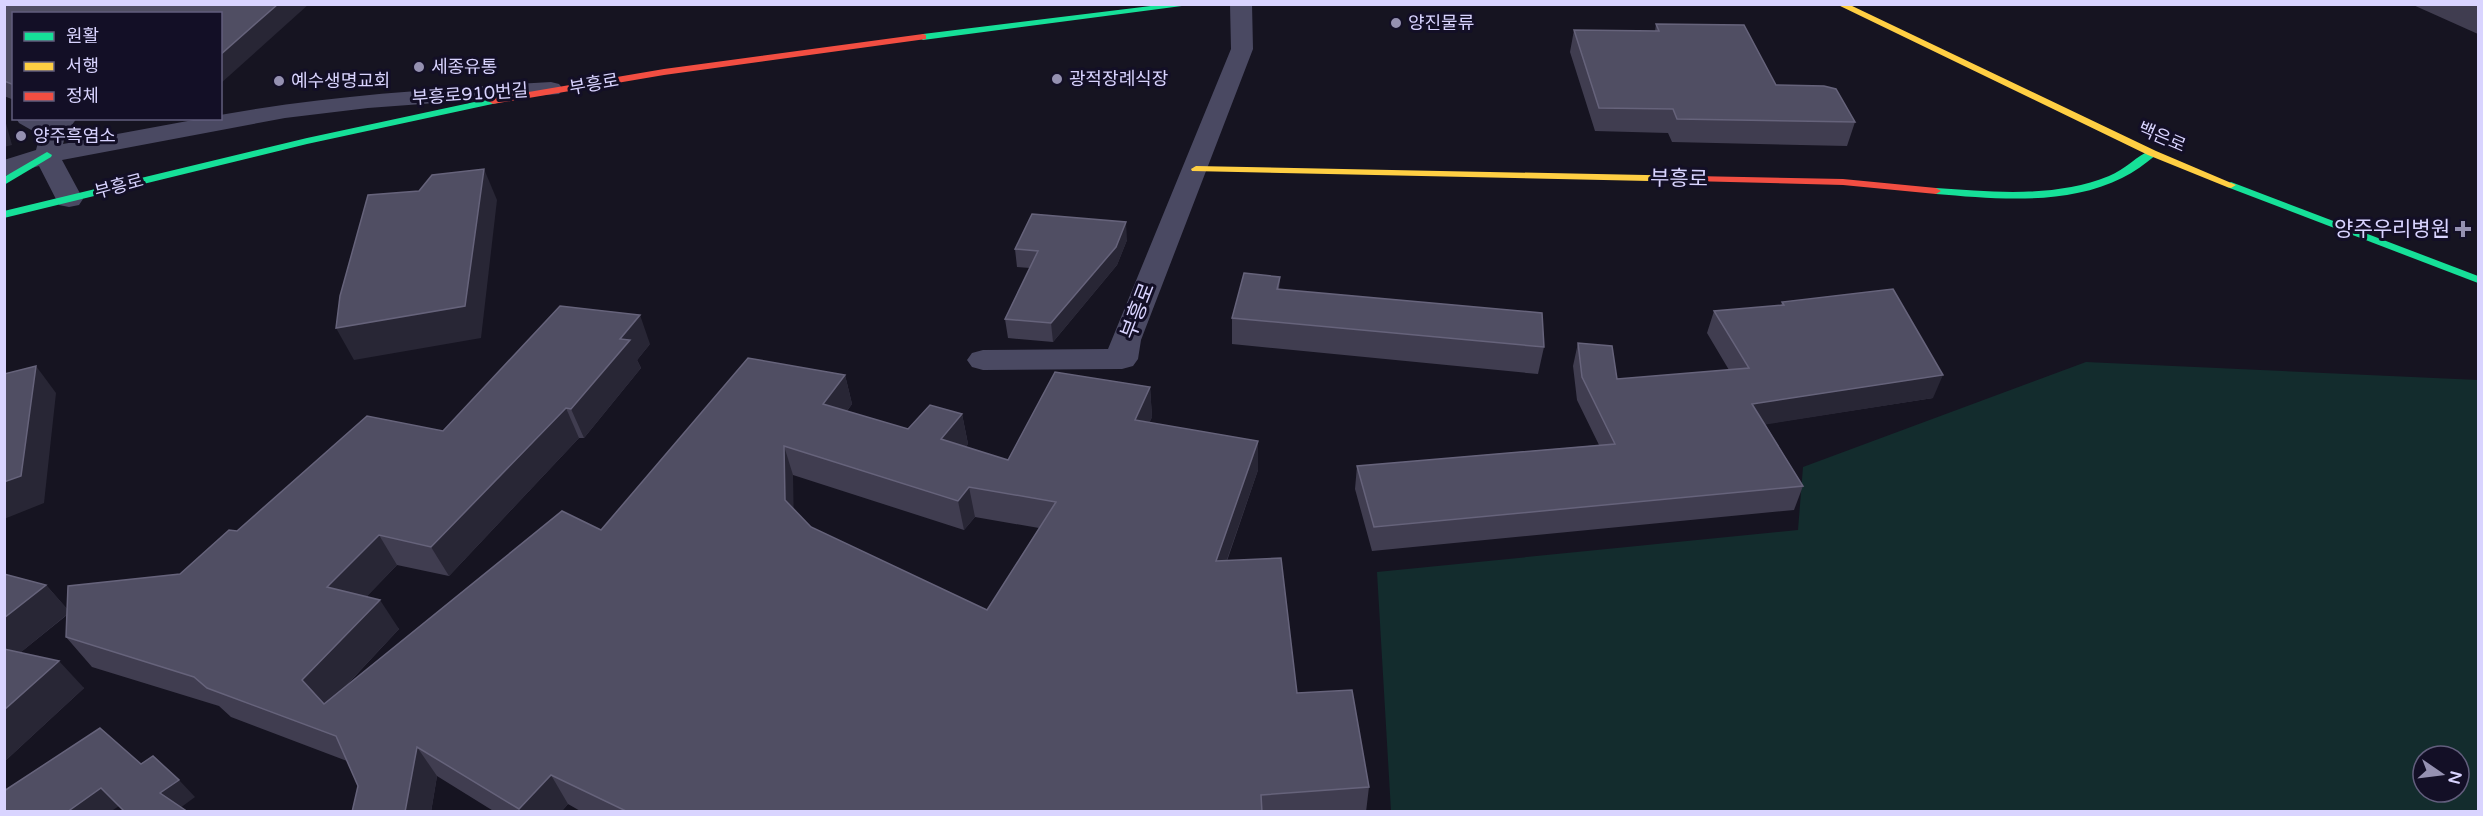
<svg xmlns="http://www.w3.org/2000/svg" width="2483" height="816" font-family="'Varela Round','Noto Sans KR',sans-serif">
<rect width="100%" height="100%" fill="#161421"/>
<path fill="#132c2d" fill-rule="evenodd" d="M2086,362l392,18v431h-1087l-14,-239 421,-42 5,-63zM2423,756h36v36h-36z"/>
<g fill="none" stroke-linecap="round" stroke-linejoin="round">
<g fill="#4a4962" fill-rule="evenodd">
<path d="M1230,4h22l1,45 -112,291 -3,19 -5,7 -11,3 -139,1 -11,-3 -5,-7 5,-7 11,-3 125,-1 123,-300z"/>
<path d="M551,82l8,2 4,5 -4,5 -191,14 -83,10 -223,42 21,39 -4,6 -10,2 -10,-2 -20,-39 -35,10v-16l32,-10 4,-15 -21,-12 -3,-5h61l-11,15 -3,11 141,-26h16v-3c110,-20 220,-26 331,-33z"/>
</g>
<g fill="#16e098" fill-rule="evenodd">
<path d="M1167,4h30l-274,36 -5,-3 5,-3z"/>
<path d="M493,98l5,3 -1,2 -190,41 -303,74v-7l303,-73z"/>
<path d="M2152,150l5,3 -1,2c-11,9 -22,17 -34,23 -56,28 -126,21 -186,16l-5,-3 5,-3c57,4 119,10 173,-12 16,-6 28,-21 43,-26z"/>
<path d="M47,152l5,3 -1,2 -47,28v-8z"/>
<path d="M2231,182l247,94v7l-251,-96 -1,-2z"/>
</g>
<g fill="#ffcf43" fill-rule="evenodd">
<path d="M1836,4h12l308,147 80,34 -5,3 -4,-1 -79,-32z"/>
<path d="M1196,166l498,10 5,3 -5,3 -502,-11 -1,-2z"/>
</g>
<g fill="#f24e42" fill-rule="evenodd">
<path d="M923,34l3,1v4l-262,36 -171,29 -5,-3 5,-3 171,-29z"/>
<path d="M1694,176l149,3 93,9 5,3 -5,3 -93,-9 -153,-4 -1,-2z"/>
</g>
</g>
<g fill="#403d50" fill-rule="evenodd">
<path d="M4,4l10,10v86l-10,-4z"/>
<path d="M2411,4h67v30z"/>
<path d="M1656,24l120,61 79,37 -8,24 -175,-4 -4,-9 -73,-2 -25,-79 4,-22 81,1z"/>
<path d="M1127,240l-10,25 -64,77 -45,-4 -3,-19 25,-51 -13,-1 -2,-18z"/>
<path d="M1280,277l-1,12 265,58 -6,27 -306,-30v-26z"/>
<path d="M1782,302l151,96 -168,26 38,62 -9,24 -422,41 -17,-62 2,-23 242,-21 -22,-45 -4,-34 5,-23 39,36 112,-9 -22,-37 7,-22 67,-5z"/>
<path d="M650,344l-13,16 4,8 -57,70h-5l-130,138 -52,-11 -30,31 32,33 -55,59 257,-158 244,-155 7,29 -5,7 61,18 54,-15 6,30 -3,3 43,13 142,-73 2,30 -3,6 109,47 -31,91 70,132 72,94 -3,25h-784l-14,-8 -7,8h-66l-58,-36 -6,36h-79l6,-26 -11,-25 -116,-44 -12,-11 -127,-39 -26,-30 1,-22 -46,37 63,36 -80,74v-188l42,11 21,24 113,-35 57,-43 206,-100zM793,475l171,55 11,-13 64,11 -52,82 -176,-83 -18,-18z"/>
</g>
<g fill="#282635">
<path d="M278,4h31l-89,80v-29z"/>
<path d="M4,116l8,29 -8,2z"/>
<path d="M484,169l13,31 -16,138 -127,22 -18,-32z"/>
<path d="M1126,222l1,18 -10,25 -64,77 -2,-19z"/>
<path d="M640,315l10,29 -13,16 4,8 -57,70 -13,-29 49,-70z"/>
<path d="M36,366l20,27 -12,110 -40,16v-37z"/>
<path d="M845,375l7,29 -21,29 -8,-29z"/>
<path d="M1943,375l-10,23 -189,30 8,-24z"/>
<path d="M1150,387l2,30 -15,33 -2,-30z"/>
<path d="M566,408l13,30 -130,138 -18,-29z"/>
<path d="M962,414l6,30 -21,25 -6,-30z"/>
<path d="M1258,441v29l-42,121v-30z"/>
<path d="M784,446l9,29 1,55 -9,-30z"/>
<path d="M969,487l6,30 -11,13 -6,-29z"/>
<path d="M379,535l18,30 -50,52 -20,-30z"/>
<path d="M46,585l24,27 -66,54v-48z"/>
<path d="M380,600l19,29 -76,81 -21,-30z"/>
<path d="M59,661l25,27 -80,74v-52z"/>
<path d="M417,747l20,29 -6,36h-26z"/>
<path d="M551,775l17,29 -7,8h-40l-2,-3z"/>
<path d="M179,780l16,17 -19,14 -16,-18z"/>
<path d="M101,788l18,18 -9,6h-43z"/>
</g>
<g fill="#504e63" stroke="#66637b" stroke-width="1.5" fill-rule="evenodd">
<path d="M4,4h274l-58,51v-41h-206v71l-10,-4z"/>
<path d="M1656,24l88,1 32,60 48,1 12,3 19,33 -178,-3 -4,-10 -74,-1 -25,-78 85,1z"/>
<path d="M484,169l-19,137 -129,22 4,-32 28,-101 51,-4 13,-16z"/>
<path d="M1032,214l94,8 -10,25 -65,76 -46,-4 33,-68 -23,-2z"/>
<path d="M1244,273l36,4 -3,12 265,24 2,34 -312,-29z"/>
<path d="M1893,289l50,86 -191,29 51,82 -429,41 -17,-61 258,-22 -33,-67 -4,-34 34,3 5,33 132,-11 -35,-57 70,-6 -2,-3z"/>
<path d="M560,306l80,9 -20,24 10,1 -59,69 -5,-1 -135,139 -52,-12 -52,52 53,13 -78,80 22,24 238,-193 39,19 147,-172 97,17 -22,29 85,25 22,-24 32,9 -21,25 67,21 47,-88 95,15 -15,33 123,21 -42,120 65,-3 16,135 55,-3 17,97 -108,8 1,17h-637l1,-1 -75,-36 -32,34 -102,-62 -12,65h-53l6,-26 -22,-50 -129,-48 -13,-11 -128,-40 2,-51 112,-12 49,-44 8,1 130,-115 76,15zM784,446l174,55 11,-14 87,15 -69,108 -176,-83 -26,-27z"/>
<path d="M36,366l-15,110 -17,6v-108z"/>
<path d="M4,574l42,11 -42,33z"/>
<path d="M4,649l55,12 -55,49z"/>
<path d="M100,728l41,36 12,-8 26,24 -19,13 28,19h-63l-24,-24 -34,24h-63v-21z"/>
</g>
<g fill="#9591b1" stroke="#130f26" stroke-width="2">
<circle cx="1396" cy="23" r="6"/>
<circle cx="419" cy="67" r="6"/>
<circle cx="1057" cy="79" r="6"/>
<circle cx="279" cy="81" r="6"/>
<circle cx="21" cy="136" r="6"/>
<path d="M2460 220h6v6h6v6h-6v6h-6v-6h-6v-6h6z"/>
</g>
<g text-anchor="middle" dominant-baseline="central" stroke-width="6" stroke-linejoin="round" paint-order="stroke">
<g font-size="18" fill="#d9d4ff" stroke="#130f26" text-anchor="start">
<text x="1408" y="23">양진물류</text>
<text x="431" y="67">세종유통</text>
<text x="1069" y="79">광적장례식장</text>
<text x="291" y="81">예수생명교회</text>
<text x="33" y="136">양주흑염소</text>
</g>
<g font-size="18" fill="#d9d4ff" stroke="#130f26">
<text transform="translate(594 84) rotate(-10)">부흥로</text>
<text transform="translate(470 94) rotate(-4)">부흥로910번길</text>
<text transform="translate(2162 137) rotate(23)">백은로</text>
<text transform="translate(119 186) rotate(-15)">부흥로</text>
</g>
<g font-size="21" fill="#d9d4ff" stroke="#130f26">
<text transform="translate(1679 179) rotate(1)">부흥로</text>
<text transform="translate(1138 311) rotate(-69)">부흥로</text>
</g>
<g font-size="21" fill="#d9d4ff" stroke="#130f26" text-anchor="end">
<text x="2450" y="229">양주우리병원</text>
</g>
</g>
<rect width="2483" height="816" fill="none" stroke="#d9d4ff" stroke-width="12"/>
<rect x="12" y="12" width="210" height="108" fill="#130f26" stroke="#625e7d" stroke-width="1.5"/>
<rect x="24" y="32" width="30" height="9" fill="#16e098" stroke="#625e7d" stroke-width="1.5"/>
<text x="66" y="42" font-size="18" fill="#d9d4ff">원활</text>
<rect x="24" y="62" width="30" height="9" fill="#ffcf43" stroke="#625e7d" stroke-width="1.5"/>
<text x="66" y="72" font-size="18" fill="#d9d4ff">서행</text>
<rect x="24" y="92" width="30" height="9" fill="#f24e42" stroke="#625e7d" stroke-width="1.5"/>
<text x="66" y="102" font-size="18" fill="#d9d4ff">정체</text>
<g transform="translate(2441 774) rotate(104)"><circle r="28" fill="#130f26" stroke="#625e7d" stroke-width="1.5"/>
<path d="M0-4.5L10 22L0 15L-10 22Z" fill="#9591b1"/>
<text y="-9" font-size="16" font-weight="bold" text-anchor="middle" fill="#d9d4ff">N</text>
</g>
</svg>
